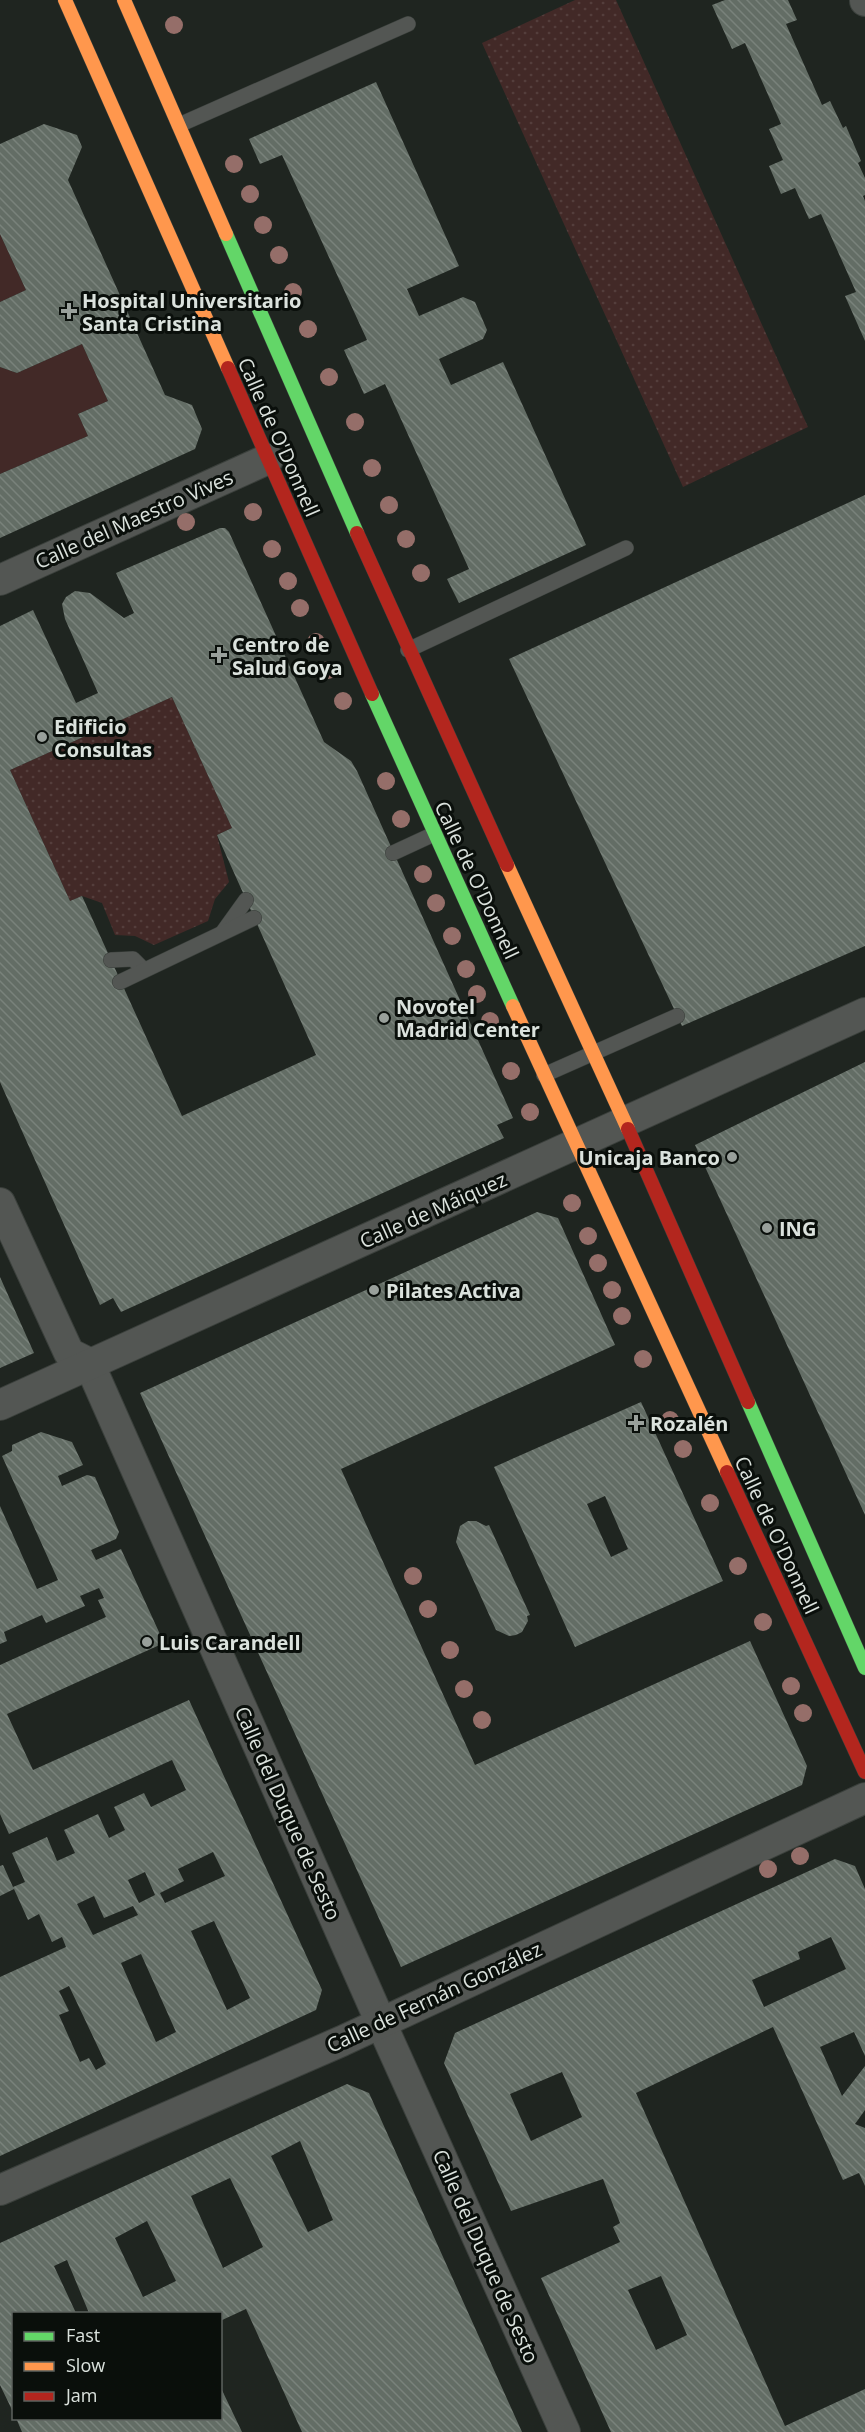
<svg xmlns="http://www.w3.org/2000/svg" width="865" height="2432" font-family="'Open Sans',sans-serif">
<defs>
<pattern id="park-dots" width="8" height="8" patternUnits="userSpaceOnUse" patternTransform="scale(1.5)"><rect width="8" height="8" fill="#422927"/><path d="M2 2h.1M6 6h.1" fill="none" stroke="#543e3c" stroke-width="1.8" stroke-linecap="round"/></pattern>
<pattern id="building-back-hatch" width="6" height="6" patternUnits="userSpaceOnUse" patternTransform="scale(1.5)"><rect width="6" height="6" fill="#636d65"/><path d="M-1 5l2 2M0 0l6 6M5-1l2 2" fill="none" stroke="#79827b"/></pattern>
</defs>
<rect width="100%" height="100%" fill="#1f2520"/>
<g fill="#422927">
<path d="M0,234l26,56 -26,12z"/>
<path d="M82,344l26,57 -30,13 10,22 -88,38v-107l17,6z"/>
</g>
<g fill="url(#park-dots)">
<path d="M575,0h41l192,427 -125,60 -201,-444z"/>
<path d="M172,697l60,131 -15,7 12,47 -14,17 -7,22 -54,24 -19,-9 -20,-1 -13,-32 -20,-7 -12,5 -60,-131z"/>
</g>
<g fill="url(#building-back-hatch)" fill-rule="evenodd">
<path d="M725,0h63l9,20 -11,4 36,81 8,-4 13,27 3,-2 15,35 -3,2 7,15v17l-2,1 2,5v140l-20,-45 11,-4 -35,-78 -12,5 -14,-31 -14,6 -12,-28 14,-6 -14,-31 12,-5 -36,-81 -13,6 -20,-44z"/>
<path d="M376,82l83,184 -52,23 12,27 44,-19 12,5 12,28 -4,9 -44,20 12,26 52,-23 83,183 -127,58 -12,-24 22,-10 -84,-185 -21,10 -20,-44 23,-10 -85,-185 -22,9 -11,-25z"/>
<path d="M44,124l33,11 5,12 -14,33 97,215 27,10 10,24 -7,20 -195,89v-64l88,-38 -10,-22 30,-13 -26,-57 -65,29 -17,-6v-65l26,-12 -26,-56v-90z"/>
<path d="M865,495v451l-183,80 -173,-367z"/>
<path d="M220,528h5l4,4 95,210 27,19 6,10 156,347 -16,7 7,13 -383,174 -8,-14 -13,7 -100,-223v-456l33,-16 43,93 22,-10 -33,-74 -3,-15 4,-7 9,-6 15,2 34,25 10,-5 -18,-40zM172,697l60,131 -15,7 99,220 -134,61 -100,-220 -12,5 -60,-131z"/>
<path d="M865,1062v453l-170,-370z"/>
<path d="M537,1212l21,6 57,127 -274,124 134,296 275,-124 57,125 -5,19 -401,182 -261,-574z"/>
<path d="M0,1277l34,76 -34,15z"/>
<path d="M641,1402l82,179 -148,66 -81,-180zM605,1496l23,53 -17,8 -24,-53z"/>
<path d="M41,1432l31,10 11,23 -25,11 4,10 25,-11 8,2 24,55 -3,7 -25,11 5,10 25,-11 43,94 -157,71 26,56 156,-70 133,290 -6,20 -316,146v-179l66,-30 -4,-10 -10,5 -13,-28 -11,6 -14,-31 -14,7v-30l3,-1 10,22 12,-5 -13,-29 35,-16 10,24 18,-8 -11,-23 34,-16 11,24 16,-8 -11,-23 30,-14 7,14 35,-17 -14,-30 -163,74 -9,-20v-149l106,-48 -8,-17 6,-2 -5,-10 -19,8 5,10 -23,10 -16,7 -4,-8 -38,17 3,9 -7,3v-138l37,83 21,-9 -56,-124 10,-5v-6zM213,1852l12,24 -60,27 -5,-10 24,-12 -6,-12zM145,1872l10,23 -16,8 -11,-23zM94,1896l10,22 29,-12 5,9 -45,20 -16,-31zM214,1921l36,77 -23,12 -36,-79zM141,1954l35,78 -20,10 -35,-79zM69,1986l37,78 -10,6 -7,-12 -9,4 -21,-47 10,-4 -10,-20z"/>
<path d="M468,1521h8l10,5 3,-1 41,90 -3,1 1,5 -6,11 -6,3 -7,1 -13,-6 -40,-88 4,-16z"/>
<path d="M835,1859l20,7 10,23v167l-11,-24 -34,15 22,49 23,-30v44l-10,14 10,4v58l-6,-13 -16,7 -70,-153 -137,66 149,333 80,-37v43h-254l-70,-154 79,-36 -7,-15 7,-4 -17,-44 -92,32 -67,-148 11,-30zM831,1937l15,32 -82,38 -12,-27 48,-21 -2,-7zM562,2072l20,45 -51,24 -21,-47zM661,2276l26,59 -31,15 -28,-60z"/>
<path d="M347,2084l22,9 153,339h-220l-56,-123 -26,12v-8h-131l-22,-53 -13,6 22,47h-62v101l-14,-29v-142zM300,2141l33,79 -25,12 -37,-76zM230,2178l33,69 -40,21 -32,-72zM147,2221l29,60 -33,16 -28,-59z"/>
<path d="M220,2386l22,46h-220l-6,-14h204z"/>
</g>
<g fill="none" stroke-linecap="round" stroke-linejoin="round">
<g stroke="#3b403c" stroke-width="16">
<g id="lane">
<path d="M179,125l229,-101"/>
<path d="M408,650l218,-102"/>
<path d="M393,853l41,-19"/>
<path d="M223,932l23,-32"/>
<path d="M111,960l22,-1 11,11"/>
<path d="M120,982l134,-64"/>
<path d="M544,1075l133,-59"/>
</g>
</g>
<g stroke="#3b403c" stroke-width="32">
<g id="street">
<path d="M865,0v1"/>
<path d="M0,580l268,-121"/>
<path d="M0,1203l69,150 20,10 292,660 184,409"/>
<path d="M0,1405l865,-392"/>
<path d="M0,2190l342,-149 523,-243"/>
</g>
</g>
<g stroke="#3b403c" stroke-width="15">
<g id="fast">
<path d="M226,234l131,299"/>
<path d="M372,694l141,312"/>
<path d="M748,1402l117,266"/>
</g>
</g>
<g stroke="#3b403c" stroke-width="15">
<g id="slow">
<path d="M65,0l163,368"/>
<path d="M124,0l102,234"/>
<path d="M507,865l121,264"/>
<path d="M513,1006l214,466"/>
</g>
</g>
<g stroke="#3b403c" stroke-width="15">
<g id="jam">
<path d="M228,368l144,326"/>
<path d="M357,533l150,332"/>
<path d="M628,1129l120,273"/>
<path d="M727,1472l138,300"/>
</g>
</g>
<use href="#lane" stroke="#535653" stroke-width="15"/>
<use href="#street" stroke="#535653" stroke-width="30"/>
<use href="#fast" stroke="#63d668" stroke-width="14"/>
<use href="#slow" stroke="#ff974d" stroke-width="14"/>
<use href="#jam" stroke="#b3261e" stroke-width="14"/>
</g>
<g fill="#956e69">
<circle cx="174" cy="25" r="9"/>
<circle cx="234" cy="164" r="9"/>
<circle cx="250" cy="194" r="9"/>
<circle cx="263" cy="225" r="9"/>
<circle cx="279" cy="255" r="9"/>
<circle cx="293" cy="292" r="9"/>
<circle cx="308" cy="329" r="9"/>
<circle cx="329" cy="377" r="9"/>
<circle cx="355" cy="422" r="9"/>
<circle cx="372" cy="468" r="9"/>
<circle cx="389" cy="505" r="9"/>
<circle cx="253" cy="512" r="9"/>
<circle cx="186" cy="522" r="9"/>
<circle cx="406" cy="539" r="9"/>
<circle cx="272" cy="549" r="9"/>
<circle cx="421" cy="573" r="9"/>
<circle cx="288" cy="581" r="9"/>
<circle cx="300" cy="608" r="9"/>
<circle cx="316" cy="642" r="9"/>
<circle cx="328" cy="670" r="9"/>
<circle cx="343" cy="701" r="9"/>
<circle cx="386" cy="781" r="9"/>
<circle cx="401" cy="819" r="9"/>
<circle cx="423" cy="874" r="9"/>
<circle cx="436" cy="903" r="9"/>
<circle cx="452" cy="936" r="9"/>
<circle cx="466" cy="969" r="9"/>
<circle cx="477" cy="994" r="9"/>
<circle cx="490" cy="1021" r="9"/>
<circle cx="511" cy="1071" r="9"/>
<circle cx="530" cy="1112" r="9"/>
<circle cx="572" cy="1203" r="9"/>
<circle cx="588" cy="1236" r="9"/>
<circle cx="598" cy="1263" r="9"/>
<circle cx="612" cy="1290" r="9"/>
<circle cx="622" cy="1316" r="9"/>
<circle cx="643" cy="1359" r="9"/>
<circle cx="670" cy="1420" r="9"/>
<circle cx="683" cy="1449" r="9"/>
<circle cx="710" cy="1503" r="9"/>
<circle cx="738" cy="1566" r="9"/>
<circle cx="413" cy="1576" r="9"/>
<circle cx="428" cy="1609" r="9"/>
<circle cx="763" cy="1622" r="9"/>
<circle cx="450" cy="1650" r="9"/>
<circle cx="791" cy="1686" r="9"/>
<circle cx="464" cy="1689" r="9"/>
<circle cx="803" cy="1713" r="9"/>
<circle cx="482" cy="1720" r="9"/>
<circle cx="800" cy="1856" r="9"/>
<circle cx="768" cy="1869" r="9"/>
</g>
<g fill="#99a09b" stroke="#0a0f0b" stroke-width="2">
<path d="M66 302h6v6h6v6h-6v6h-6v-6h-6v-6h6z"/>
<path d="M216 646h6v6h6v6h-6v6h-6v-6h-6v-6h6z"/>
<circle cx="42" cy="737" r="6"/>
<circle cx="384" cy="1018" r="6"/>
<circle cx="732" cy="1157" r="6"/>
<circle cx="767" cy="1228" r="6"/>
<circle cx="374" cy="1290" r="6"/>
<path d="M633 1414h6v6h6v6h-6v6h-6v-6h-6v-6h6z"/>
<circle cx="147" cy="1642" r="6"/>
</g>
<g text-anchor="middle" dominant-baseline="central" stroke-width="6" stroke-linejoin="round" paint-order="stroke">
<g font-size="20" font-weight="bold" fill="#dbe2dd" stroke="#0a0f0b" text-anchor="start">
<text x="82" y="300">Hospital Universitario<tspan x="82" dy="23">Santa Cristina</tspan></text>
<text x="232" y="644">Centro de<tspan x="232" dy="23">Salud Goya</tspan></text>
<text x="54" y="726">Edificio<tspan x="54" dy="23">Consultas</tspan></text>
<text x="396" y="1006">Novotel<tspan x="396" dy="23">Madrid Center</tspan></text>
<text x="720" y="1157" text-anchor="end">Unicaja Banco</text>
<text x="779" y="1228">ING</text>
<text x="386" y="1290">Pilates Activa</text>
<text x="650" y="1423">Rozalén</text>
<text x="159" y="1642">Luis Carandell</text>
</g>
<g font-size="20" fill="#dbe2dd" stroke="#0a0f0b">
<text transform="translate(279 437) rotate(66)">Calle de O'Donnell</text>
<text transform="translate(134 519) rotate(-24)">Calle del Maestro Vives</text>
<text transform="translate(477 880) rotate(65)">Calle de O'Donnell</text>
<text transform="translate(433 1210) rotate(-24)">Calle de Máiquez</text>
<text transform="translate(777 1535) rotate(65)">Calle de O'Donnell</text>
<text transform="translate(288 1813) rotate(66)">Calle del Duque de Sesto</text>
<text transform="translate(434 1997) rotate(-25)">Calle de Fernán González</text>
<text transform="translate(486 2256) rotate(66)">Calle del Duque de Sesto</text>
</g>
</g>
<rect x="12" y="2312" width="210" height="108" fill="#0a0f0b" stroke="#5e635f" stroke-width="1.5"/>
<rect x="24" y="2332" width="30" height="9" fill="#63d668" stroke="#5e635f" stroke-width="1.5"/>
<text x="66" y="2342" font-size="18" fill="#dbe2dd">Fast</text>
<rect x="24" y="2362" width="30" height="9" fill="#ff974d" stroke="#5e635f" stroke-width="1.5"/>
<text x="66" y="2372" font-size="18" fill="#dbe2dd">Slow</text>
<rect x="24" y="2392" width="30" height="9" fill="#b3261e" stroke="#5e635f" stroke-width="1.5"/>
<text x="66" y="2402" font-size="18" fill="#dbe2dd">Jam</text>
</svg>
